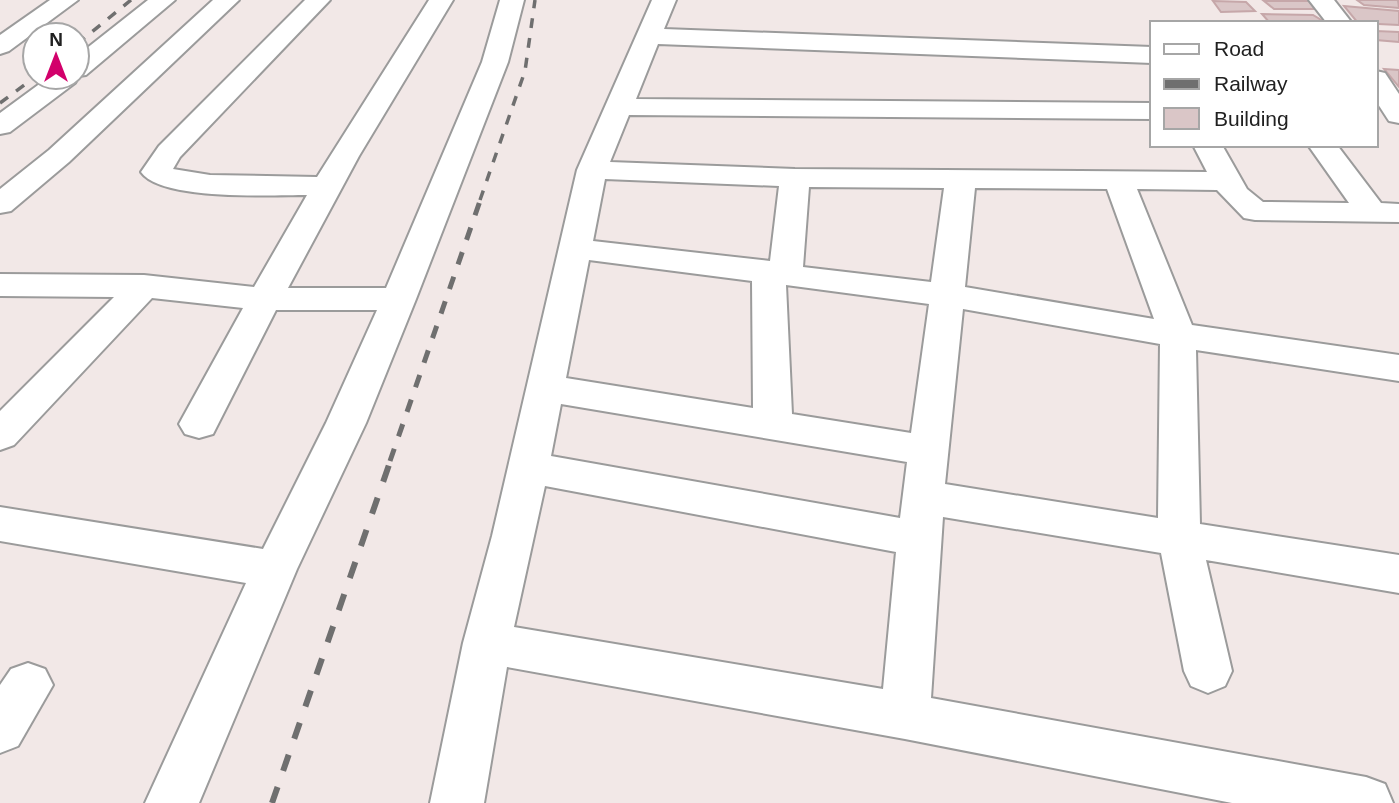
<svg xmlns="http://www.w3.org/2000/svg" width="1399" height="803" font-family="Helvetica,sans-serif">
<rect width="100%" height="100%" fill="#f2e8e7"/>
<g fill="#dac6c7" stroke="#c6a7a9" stroke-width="2">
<path d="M1357,0h41l1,8 -35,-3z"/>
<path d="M1213,1l33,1 9,9 -34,1z"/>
<path d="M1264,1h45l6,8h-41z"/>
<path d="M1344,6l55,5v14l-41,-2z"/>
<path d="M1262,14l51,1 10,6 -54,1z"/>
<path d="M1376,31l23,1v10l-23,-2z"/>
<path d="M1384,69l15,1v17z"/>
</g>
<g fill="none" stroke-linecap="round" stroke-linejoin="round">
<g stroke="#9b9b9b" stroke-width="4">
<g id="minor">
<path d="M50,0h28l-69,51 -9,3v-19z"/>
<path d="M148,0h27l-89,75 -7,1 -4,7 -65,49 -10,2v-21l49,-36h28v-21z"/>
<path d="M213,0h26l-170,162 -58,49 -11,2v-24l49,-39z"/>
<path d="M305,0h25l-150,157 -7,12 37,6 107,2 112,-177h24l-94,156 -71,132h98l96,-226 18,-62h24l-16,62 -92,237 -50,124 -69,146 -98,234h-54l101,-220 -246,-42v-34l263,42 63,-126 51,-113h-101l-63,124 -14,4 -14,-4 -6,-10 64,-116 -91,-10 -138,147 -14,5v-39l114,-114 -114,-1v-22l144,1 110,12 53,-92c-35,0 -146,6 -166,-23l18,-26z"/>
<path d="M652,0h24l-12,29 488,18v16l-494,-19 -22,55 516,4v16l-523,-4 -19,47 185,7 412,3 -14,-27h29l25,44 16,13 86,1 -41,-58h29l44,58 18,1v18l-144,-2 -11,-2 -27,-28 -80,-1 55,136 207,30v26l-203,-31 4,174 199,31v38l-193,-33 26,111 -7,15 -17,7 -17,-7 -7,-15 -23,-118 -218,-36 -12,181 435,79 19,7 8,19h-161l-327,-64 -398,-72 -23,136h-54l33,-160 29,-107 85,-366zM605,179l174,7 -9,75 -177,-20zM809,187l135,1 -13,94 -128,-15zM975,188l132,1 47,130 -189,-32zM589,260l163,21 1,127 -187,-30zM786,285l143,19 -18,129 -119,-19zM963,309l197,35 -2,174 -213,-34zM561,404l346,58 -7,56 -349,-62zM545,486l351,66 -13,137 -369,-62z"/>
<path d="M1309,0h25l18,23h-25z"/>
<path d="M1376,71l9,2 14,21v29l-10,-2 -13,-20z"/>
<path d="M28,663l17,6 8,16 -35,61 -18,7v-68l11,-16z"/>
</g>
</g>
<use href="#minor" fill="#fff" fill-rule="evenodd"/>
<g stroke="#6f6f6f" stroke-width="3.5" stroke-dasharray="10 10" stroke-linecap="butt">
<path d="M77,44l54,-44"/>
<path d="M0,103l35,-26"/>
<path d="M480,200l45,-129 10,-71"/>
</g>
<path stroke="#6f6f6f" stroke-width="5" stroke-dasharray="13 13" stroke-linecap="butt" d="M390,461l91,-263"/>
<path stroke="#6f6f6f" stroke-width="6" stroke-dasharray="17 17" stroke-linecap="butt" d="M272,803l119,-344"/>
</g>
<rect x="1150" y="21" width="228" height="126" fill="#ffffff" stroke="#a6a6a6" stroke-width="2"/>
<rect x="1164" y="44" width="35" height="10" fill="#ffffff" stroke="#a6a6a6" stroke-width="2"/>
<text x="1214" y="56" font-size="21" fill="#212121">Road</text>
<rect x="1164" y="79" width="35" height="10" fill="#6f6f6f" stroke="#a6a6a6" stroke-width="2"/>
<text x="1214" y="91" font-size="21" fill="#212121">Railway</text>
<rect x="1164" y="108" width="35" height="21" fill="#dac6c7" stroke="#a6a6a6" stroke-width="2"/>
<text x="1214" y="126" font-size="21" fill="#212121">Building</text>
<g transform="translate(56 56)"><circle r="33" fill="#ffffff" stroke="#a6a6a6" stroke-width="2"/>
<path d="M0-5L12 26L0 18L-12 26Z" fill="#d2006b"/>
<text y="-10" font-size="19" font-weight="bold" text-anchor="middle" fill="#212121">N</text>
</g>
</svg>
